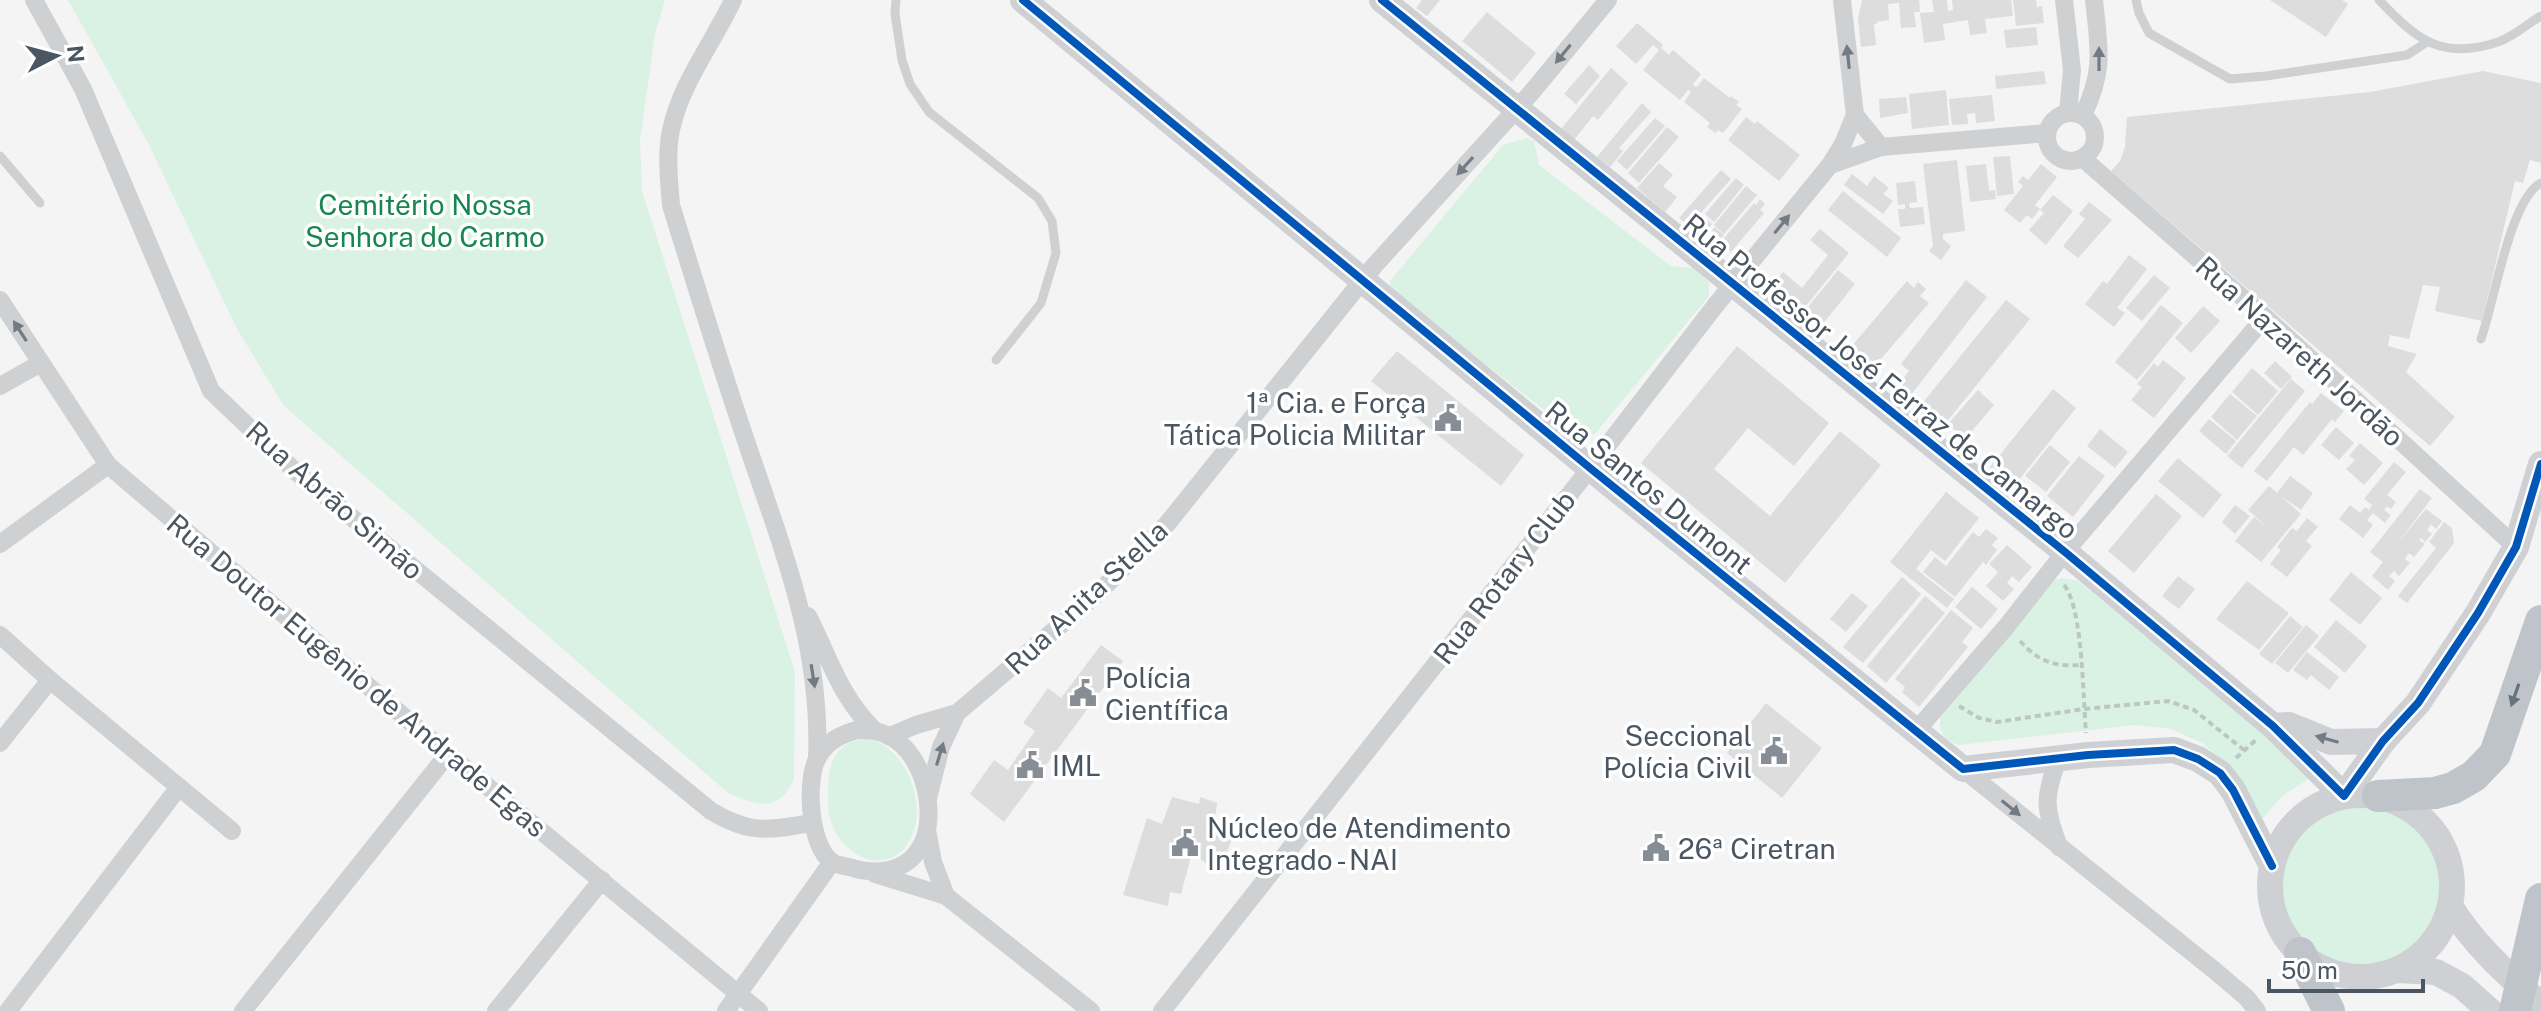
<svg xmlns="http://www.w3.org/2000/svg" width="2541" height="1011" font-family="'Public Sans',sans-serif">
<rect width="100%" height="100%" fill="#f4f4f4"/>
<g fill="#d9f2e3">
<path d="M68,0h597l-10,34 -15,107 2,50 153,481 -1,106c-14,35 -37,28 -66,15l-444,-387 -48,-79 -88,-184z"/>
<path d="M1527,138l7,3 5,24 132,101 24,2 14,15v13l-114,138 -14,1 -7,-2 -183,-142 -1,-10 113,-136z"/>
<path d="M2063,578l15,3 170,138 62,59 -29,19 -22,26 -29,-54 -26,-25 -33,-15 -36,-4 -177,20c-15,-5 -22,-17 -16,-32l111,-133z"/>
<path d="M871,739c37,12 59,70 37,104 -5,9 -14,15 -24,17 -23,4 -45,-16 -52,-36 -5,-12 -4,-24 -4,-37 1,-30 11,-47 43,-48z"/>
<circle cx="2361" cy="887" r="80"/>
</g>
<g fill="#ddddde">
<path d="M1422,0h18l-13,16 -11,-8z"/>
<path d="M1862,0h57l1,12h-6l2,15 -15,1 -2,-25 -11,1 1,16 -13,2 1,2h-3l2,21 -15,2 -3,-29z"/>
<path d="M1932,0h15l1,11 5,-1 -1,-10h59l2,16 -28,3 2,14 -17,2 -2,-15 -25,4 2,16 -21,3 -4,-30 14,-1z"/>
<path d="M2013,0h23l1,7 5,-1 2,17 -28,3z"/>
<path d="M2270,0h72l6,4 -22,33z"/>
<path d="M1487,12l49,41 -24,29 -50,-41z"/>
<path d="M1637,23l26,22 -2,3 8,7 4,-5 28,24 -8,10 1,2 3,1 7,-9 26,20 1,-2 8,6 -3,3 6,4 -19,24 -5,-3 -2,3 -9,-6 3,-4 -26,-21 7,-10 -1,-1 -2,-1 -8,10 -37,-30 16,-20 -6,-5 -17,19 -20,-18z"/>
<path d="M2036,27l2,18 -32,3 -2,-18z"/>
<path d="M1589,65l11,11 -24,28 -12,-10z"/>
<path d="M1611,68l17,15 -30,37 -5,-4 -19,24 -13,-11z"/>
<path d="M2044,71l2,13 -50,5 -1,-13z"/>
<path d="M2483,71l58,12v80l-11,-3 -7,23 -8,-2 -33,140 -47,-10 5,-24 -17,-2 -14,54 -19,-4 -2,11 29,8 -11,18 49,45 -25,29 -319,-275 9,-10 5,-14 2,-30 243,-25z"/>
<path d="M1946,90l3,35 -37,4 -3,-35z"/>
<path d="M1992,95l3,26 -19,2 -1,-10 -8,1 1,10 -16,1 -3,-26z"/>
<path d="M1906,97l2,16 -28,5 -1,-19z"/>
<path d="M1642,103l9,9 -32,36 4,3 -13,16 -13,-10z"/>
<path d="M1746,117l9,7 2,-3 43,34 -21,26 -51,-41z"/>
<path d="M1655,118l10,8 -38,44 -10,-9z"/>
<path d="M1667,127l12,10 -40,46 -11,-10z"/>
<path d="M2010,156l4,38 -17,2 -4,-39z"/>
<path d="M1957,160l8,71 -22,3v5l8,7 -10,14 -12,-9 4,-5 -10,-82z"/>
<path d="M1659,163l14,12 -10,11 14,11 -12,15 -28,-24z"/>
<path d="M1986,164l3,27 6,-1 1,9 -26,3 -4,-36z"/>
<path d="M2041,164l16,13 -22,28 5,4 -8,10 -5,-4 -7,8 -16,-13 19,-24 -5,-4 5,-6 5,4z"/>
<path d="M1721,170l10,9 -42,47 -10,-8z"/>
<path d="M1852,174l15,12 7,-10 15,12 -6,6 10,7 -10,13 -39,-29z"/>
<path d="M1736,178l8,7 -30,37 -9,-8z"/>
<path d="M1915,181l2,21 -8,1 1,5 13,-1 2,17 -25,3 -2,-18h7v-5l-7,1 -2,-22z"/>
<path d="M1746,186l11,9 -33,39 -10,-9z"/>
<path d="M1843,191l58,47 -14,19 -59,-47z"/>
<path d="M2053,195l20,16 -27,34 -17,-15 15,-17 -4,-3z"/>
<path d="M1760,199l5,5 -5,6 4,3 -33,39 -11,-9 34,-40 2,2z"/>
<path d="M2089,202l23,18 -34,38 -15,-12 22,-27 -6,-5z"/>
<path d="M1703,216l9,8 -10,12 -10,-8z"/>
<path d="M1715,227l9,8 -9,11 -9,-8z"/>
<path d="M1820,229l29,24 -48,59 -30,-25 12,-15 19,16 26,-33 -18,-15z"/>
<path d="M2129,255l18,14 -30,39 8,5 -11,14 -29,-23 18,-23 4,3z"/>
<path d="M1838,270l17,14 -34,42 -17,-14z"/>
<path d="M2154,275l16,13 -28,33 -16,-13z"/>
<path d="M1966,280l21,17 -80,103 -13,-11 15,-18 -8,-7z"/>
<path d="M1907,281l7,7 4,-6 8,7 -6,7 9,7 -61,71 -23,-20z"/>
<path d="M2006,300l24,19 -90,111 -24,-19z"/>
<path d="M2161,305l22,18 -46,57 -22,-18z"/>
<path d="M2203,306l17,15 -29,32 -16,-15z"/>
<path d="M1737,346l92,77 -35,43 -46,-38 -34,41 56,47 70,-85 41,34 -96,118 -144,-120z"/>
<path d="M1397,351l127,104 -23,31 -130,-105z"/>
<path d="M2163,360l23,18 -32,40 -23,-18 11,-13 -5,-3 17,-21 4,4z"/>
<path d="M2275,361l17,16 -11,12 -17,-16z"/>
<path d="M2252,368l26,23 -20,24 -26,-23z"/>
<path d="M2291,379l14,12 -63,77 -15,-12z"/>
<path d="M2053,389l23,19 -65,82 -24,-19z"/>
<path d="M1978,390l16,15 -29,34 -17,-15z"/>
<path d="M2321,393l23,18 -9,11 -3,-3 -29,36 -9,-8 -27,34 -13,-10 56,-69 2,2z"/>
<path d="M2230,394l27,22 -20,24 -26,-23z"/>
<path d="M2209,419l27,22 -10,13 -27,-23z"/>
<path d="M2336,427l18,16 -15,17 -18,-15z"/>
<path d="M2100,429l28,23 -13,16 -28,-22z"/>
<path d="M2360,443l23,20 -19,22 -18,-16 9,-9 -6,-4z"/>
<path d="M2050,445l20,17 -24,30 -21,-16z"/>
<path d="M2079,456l26,20 -32,41 -26,-21z"/>
<path d="M2178,458l44,37 -19,23 -45,-37z"/>
<path d="M2394,462l12,10 -19,23 9,7 -5,7 -4,-3 -3,4 7,5 -6,8 -12,-10 -6,7 6,5 -10,13 -24,-19 11,-14 10,8 5,-6 4,3 3,-5 -8,-6z"/>
<path d="M2290,476l23,17 -12,17 -20,-14 20,18 -40,48 -26,-21 19,-24 15,12 -21,-19 21,-24 8,7z"/>
<path d="M2420,489l12,9 -36,47 30,-36 16,12 -6,8 -5,-5 -4,6 5,4 -7,8 -4,-4 -2,2 6,4 -11,13 -5,-4 -4,6 5,4 -11,13 -5,-5 -5,5 6,5 -7,9 -16,-14 11,-14 -13,-10z"/>
<path d="M1946,492l33,26 -34,43 -14,-11 -15,19 38,30 -7,9 -57,-46z"/>
<path d="M2156,494l26,22 -48,57 -26,-22z"/>
<path d="M2044,499l18,14 -8,8 -17,-15z"/>
<path d="M2235,505l15,11 -15,18 -13,-12z"/>
<path d="M2307,518l11,9 -12,14 6,5 -25,31 -17,-13 11,-14 -4,-3 15,-19 5,3z"/>
<path d="M2444,522l8,6 2,15 -47,60 -9,-7 38,-48 -7,-6z"/>
<path d="M1986,529l12,9 -6,7 5,5 -11,15 -3,-3 -28,35 -32,-25 12,-15 11,9 27,-34 6,5z"/>
<path d="M2007,545l25,22 -13,15 -7,-6 -5,7 7,6 -11,12 -17,-15 12,-14 -9,-8z"/>
<path d="M2351,572l31,26 -22,27 -31,-25z"/>
<path d="M2178,576l17,13 -16,20 -17,-13z"/>
<path d="M1902,577l19,17 -58,69 -20,-16z"/>
<path d="M2247,581l42,32 -30,37 -43,-31z"/>
<path d="M1972,587l26,22 -17,20 -26,-22z"/>
<path d="M1852,593l16,13 -22,26 -16,-13z"/>
<path d="M1925,596l20,17 -59,70 -19,-17z"/>
<path d="M1951,610l22,18 -11,14 6,5 -49,60 -17,-15 3,-5 -10,-8z"/>
<path d="M2290,616l13,11 -31,37 -13,-10z"/>
<path d="M2336,620l31,26 -22,27 -31,-26z"/>
<path d="M2306,625l13,11 -31,37 -13,-10z"/>
<path d="M1101,645l22,16 -119,161 -34,-28 24,-34 14,10 27,-39 -12,-8 25,-35 13,10z"/>
<path d="M2307,652l32,25 -10,13 -18,-15 -4,5 -14,-10z"/>
<path d="M1766,703l56,45 -40,50 -55,-45z"/>
<path d="M1172,797l27,7 1,-7 17,6 -3,22 20,9 -15,38 -27,-19 -11,41 -11,-2 -2,14 -45,-11 24,-77 15,6z"/>
</g>
<g fill="none" stroke-linecap="round" stroke-linejoin="round">
<g stroke="#bcc7c4" stroke-width="4" stroke-dasharray="6 4" stroke-linecap="butt">
<path d="M2064,585c19,22 19,116 22,148"/>
<path d="M2020,641c18,20 34,26 61,24"/>
<path d="M1959,706l20,12 18,4 87,-13 84,-8 26,9 50,40"/>
<path d="M2236,758l20,-18"/>
</g>
<g stroke="#ced0d2" stroke-width="9">
<path d="M896,0l-1,14 7,46 8,24 19,28 109,86 14,23 4,32 -15,50 -45,57"/>
<path d="M2136,0l3,13 10,20 81,46 36,-3 141,-21 20,-13"/>
<path d="M2379,0c37,39 62,61 119,42 15,-5 29,-18 43,-26"/>
<path d="M0,156l40,47"/>
<path d="M2481,339c13,-36 29,-140 60,-156"/>
</g>
<g stroke="#ced0d2" stroke-width="18">
<path d="M34,0l49,89 128,302 84,80 416,340c40,24 57,19 101,12"/>
<path d="M733,0c-20,43 -52,83 -62,130 -5,24 -2,50 0,75 24,78 48,156 74,233 36,107 77,206 72,321"/>
<path d="M2064,0l8,70 -4,43"/>
<circle cx="2071" cy="137" r="24"/>
<path d="M1855,115l26,32"/>
<path d="M2083,115c22,-45 16,-68 11,-115"/>
<path d="M2086,155l2,8 177,154 251,230"/>
<path d="M1830,165l51,-18 166,-14"/>
<path d="M0,300l108,165 340,289 311,257"/>
<path d="M0,386l41,-23"/>
<path d="M0,544l108,-79"/>
<path d="M808,616c22,43 31,79 66,114"/>
<path d="M0,635l50,45 182,151"/>
<path d="M857,730c11,0 20,0 30,5 34,15 49,69 38,102 -12,34 -45,40 -76,30 -5,-1 -13,-2 -17,-5 -23,-16 -27,-83 -14,-105 9,-16 22,-22 39,-27z"/>
<path d="M1915,732l91,-105 59,-75 200,-235"/>
<path d="M890,736l26,-11 41,-12"/>
<path d="M0,743l50,-63"/>
<path d="M2058,759c-15,40 -13,49 1,88"/>
<path d="M1963,769l251,201 33,28 10,13"/>
<path d="M928,798l13,-51 16,-34 140,-119 70,-70 207,-258 157,-173 77,-93"/>
<path d="M927,830l6,32 13,34"/>
<path d="M875,874l71,22 145,115"/>
<path d="M8,1011l171,-224"/>
<path d="M243,1011l205,-257"/>
<path d="M496,1011l106,-131"/>
<path d="M726,1011l106,-149"/>
<path d="M1162,1011l418,-530 135,-175 115,-141 13,-21 12,-29 -13,-115"/>
</g>
<g stroke="#ced0d4" stroke-width="26">
<path d="M1023,0l567,468 373,301 125,-14 86,-5 24,9 22,14 13,17 39,76"/>
<path d="M1382,0l683,552 208,174 71,70 39,-55 35,-38 60,-90 38,-66 25,-83"/>
<path d="M2273,726l16,-1 42,17 52,-1"/>
<circle cx="2361" cy="886" r="91"/>
<path d="M2450,906c24,39 57,68 91,99"/>
<path d="M2397,970l39,2 26,14 28,25"/>
</g>
<g stroke="#bec4c9" stroke-width="32">
<path d="M2378,796l57,-3 18,-5 21,-12 21,-22 46,-133"/>
<path d="M2300,953l29,58"/>
<path d="M2515,1011l26,-112"/>
</g>
<g stroke="#fff" stroke-width="13">
<g id="cycleway">
<path d="M1023,0l567,468 373,301 125,-14 86,-5 24,9 22,14 13,17 39,76"/>
<path d="M1382,0l683,552 208,174 71,70 39,-55 35,-38 60,-90 38,-66 25,-83"/>
</g>
</g>
<use href="#cycleway" stroke="#0057b8" stroke-width="8"/>
</g>
<defs><path id="oneway-solid" d="M-6-.8H1V-3.2L6.5 0L1 3.2V.8H-6Z" transform="scale(2)"/></defs>
<g fill="#727b83">
<use href="#oneway-solid" transform="translate(1563 54) rotate(129)"/>
<use href="#oneway-solid" transform="translate(1848 57) rotate(-96)"/>
<use href="#oneway-solid" transform="translate(2099 59) rotate(-90)"/>
<use href="#oneway-solid" transform="translate(1465 166) rotate(132)"/>
<use href="#oneway-solid" transform="translate(1782 224) rotate(-51)"/>
<use href="#oneway-solid" transform="translate(20 331) rotate(-123)"/>
<use href="#oneway-solid" transform="translate(813 676) rotate(81)"/>
<use href="#oneway-solid" transform="translate(940 754) rotate(-73)"/>
<use href="#oneway-solid" transform="translate(2011 808) rotate(39)"/>
</g>
<use fill="#67727b" href="#oneway-solid" transform="translate(2515 695) rotate(109)"/>
<use fill="#727b84" href="#oneway-solid" transform="translate(2327 739) rotate(-164)"/>
<defs>
<g id="civic-bare" transform="scale(2.16)"><path d="M-.6-6.5H3V-4.5H.6V-3L4-1V1h2V6H-6V1h2V-1L-.6-3ZM-1.2 2.5V6h2.4V2.5Z" fill="#868d94" stroke="#fff" stroke-width="2.5" paint-order="stroke"/></g>
</defs>
<g fill-rule="evenodd">
<use href="#civic-bare" x="1448" y="418"/>
<use href="#civic-bare" x="1083" y="693"/>
<use href="#civic-bare" x="1774" y="751"/>
<use href="#civic-bare" x="1030" y="765"/>
<use href="#civic-bare" x="1185" y="843"/>
<use href="#civic-bare" x="1656" y="848"/>
</g>
<g text-anchor="middle" dominant-baseline="central" stroke-width="7" stroke-linejoin="round" paint-order="stroke">
<g font-size="28" fill="#17864f" stroke="#fff">
<text x="425" y="204">Cemitério Nossa<tspan x="425" dy="32">Senhora do Carmo</tspan></text>
</g>
<g font-size="28" fill="#4a5661" stroke="#fff">
<text transform="translate(2300 351) rotate(42)">Rua Nazareth Jordão</text>
<text transform="translate(1881 376) rotate(39)">Rua Professor José Ferraz de Camargo</text>
<text transform="translate(1649 487) rotate(39)">Rua Santos Dumont</text>
<text transform="translate(335 500) rotate(41)">Rua Abrão Simão</text>
<text transform="translate(1504 577) rotate(-52)">Rua Rotary Club</text>
<text transform="translate(1086 597) rotate(-43)">Rua Anita Stella</text>
<text transform="translate(357 675) rotate(40)">Rua Doutor Eugênio de Andrade Egas</text>
</g>
<g font-size="28" fill="#4a5661" stroke="#fff" text-anchor="start">
<text x="1426" y="402" text-anchor="end">1ª Cia. e Força<tspan x="1426" dy="32">Tática Policia Militar</tspan></text>
<text x="1105" y="677">Polícia<tspan x="1105" dy="32">Científica</tspan></text>
<text x="1752" y="735" text-anchor="end">Seccional<tspan x="1752" dy="32">Polícia Civil</tspan></text>
<text x="1052" y="765">IML</text>
<text x="1207" y="827">Núcleo de Atendimento<tspan x="1207" dy="32">Integrado - NAI</tspan></text>
<text x="1678" y="848">26ª Ciretran</text>
</g>
</g>
<g transform="translate(56 56) rotate(84)" stroke="#ffffff" stroke-width="6" paint-order="stroke">
<path d="M0-6L14 30L0 20L-14 30Z" fill="#4a5661"/>
<text y="-12" font-size="22" font-weight="bold" text-anchor="middle" fill="#4a5661">N</text>
</g>
<path d="M2269 979v12h154v-12" fill="none" stroke="#4a5661" stroke-width="4"/>
<text x="2281" y="979" font-size="24" fill="#4a5661" stroke="#ffffff" stroke-width="6" paint-order="stroke">50 m</text>
</svg>
